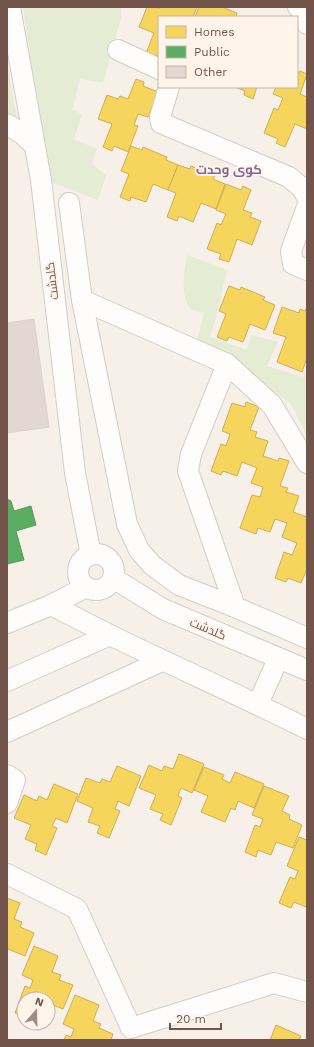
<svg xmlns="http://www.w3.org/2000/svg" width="314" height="1047" font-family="'Work Sans',Cairo,sans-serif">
<rect width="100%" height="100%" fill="#f6f0e9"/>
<g fill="#e4ecd4">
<path d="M23,7h98v11l-18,65 -23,-4 -8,31 10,4 -8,25 23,10 -5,15 14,11 -8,25 -50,-19z"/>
<path d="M7,64l10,54 -10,-4z"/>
<path d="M187,255l40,15 -11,48 -6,19 37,13 4,-15 27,7 -11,24 36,11 4,-8v67l-16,-32 -57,-42 -38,-16 8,-33c-4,-1 -10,-2 -13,-4 -11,-10 -7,-41 -4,-54z"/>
</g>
<g fill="#f6d55c" stroke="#cfae57">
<path d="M147,7l13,1v-1h37l-4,10h-34v40l-3,-2 -2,5 -9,-4 9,-23 -15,-6z"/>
<path d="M199,7h23l15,6 -1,4h1h-42z"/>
<path d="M300,71l7,3 -7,20 7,3v32l-12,-5 -10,23 -9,-4 2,-4 -14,-6 10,-25 4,2 5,-12 -10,-4 3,-7h21v-13l1,1z"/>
<path d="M136,79l8,3 -1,4 15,6 -10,25 -10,-3 -4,11 4,1 -10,26 -14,-6 -2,5 -9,-4 9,-23 -14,-5 9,-24 11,4 2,-3 8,3z"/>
<path d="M235,87h22l-4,12 -9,-4 1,-4z"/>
<path d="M131,146l11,4 1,-3 24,10 -1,3 12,5 -10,25 -15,-6 -7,18 -15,-5 -1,4 -10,-4 9,-23 -8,-3z"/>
<path d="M178,165l12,4 1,-3 24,10 -2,3 12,5 -9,25 -15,-6 -8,19 -14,-6 -2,5 -10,-4 9,-24 -8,-3z"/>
<path d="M226,184l15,6 2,-4 8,4 -8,20 9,3 -2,4 11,4 -9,24 -15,-6 -8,23 -10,-3 2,-5 -14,-5 10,-26 4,2 5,-11 -10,-4z"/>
<path d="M229,286l11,4 1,-3 24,10 -2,3 12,5 -10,25 -15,-6 -7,18 -14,-5 -2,4 -10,-4 9,-23 -7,-3z"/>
<path d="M282,307l17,6 1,-4 5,2 2,-4v51l-5,14 -25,-10 9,-25 -13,-4z"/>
<path d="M246,402l13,5 -9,23 7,2 -2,5 13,4 -5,15 15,5 1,-3 10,3 -9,25 8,2 -2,4 13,4 -6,16 14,5v52l-6,14 -13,-5 -2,4 -11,-4 9,-26 8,3 5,-12 -15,-6 5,-14 -12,-4 -5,13 -12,-4 -2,6 -16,-6 12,-33 8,2 3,-10 -12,-4 6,-15 -15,-6 -5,14 -14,-5 -2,4 -10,-4 10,-27 5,2 4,-12 -8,-3 10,-28 13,4z"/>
<path d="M179,754l25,10 -12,29 -11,-5 -3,8 4,2 -11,27 -11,-5 3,-6 -13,-5 6,-14 -17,-7 10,-23 13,6 2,-5 9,3z"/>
<path d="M117,766l24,10 -12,30 -11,-5 -3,8 5,2 -11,27 -12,-5 3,-7 -12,-4 5,-14 -16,-7 9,-23 14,5 2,-4 8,3z"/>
<path d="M204,767l20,8 -2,4 8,4 5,-11 29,12 -10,24 -16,-7 -3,9 -4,-2 -6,14 -24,-10 7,-16 -14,-6z"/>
<path d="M54,784l24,10 -11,29 -11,-5 -4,8 5,2 -11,27 -11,-5 2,-6 -12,-5 6,-14 -17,-7 10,-23 13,6 2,-5 8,4z"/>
<path d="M264,786l25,10 -7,15 8,4 -1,4 13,6 -9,23 -17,-6 -5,13 -13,-5 -2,7 -11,-5 10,-27 5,2 3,-8 -11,-4z"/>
<path d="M299,837l8,3v64l-1,3 -12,-5 -3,6 -12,-5 11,-26 5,2 3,-8 -11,-5z"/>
<path d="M7,898l13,5 -6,16 8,3 -2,5 14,6 -9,23 -17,-7 -1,2z"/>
<path d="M34,946l24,10 -6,16 9,3 -2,5 14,5 -10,24 -15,-6v-4h-24v17l-9,-3 10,-27 5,2 3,-8 -11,-5z"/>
<path d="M75,995l24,10 -6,16 8,3 -2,4 14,6 -2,6h-47l2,-5 5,2 3,-8 -11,-5z"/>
<path d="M276,1025l25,11 -2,4h-29z"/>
</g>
<path fill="#5aae61" stroke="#62935a" d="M7,499l4,2 3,10 17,-5 5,19 -20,6 8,29 -17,4z"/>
<path fill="#e2d8d1" stroke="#dfd2cb" d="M34,319l15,108 -42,6v-110z"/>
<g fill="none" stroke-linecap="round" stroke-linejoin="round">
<g stroke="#d4cbc6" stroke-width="22">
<g id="street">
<path d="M10,7l31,173 34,293 16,82"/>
<path d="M298,7l4,2 5,15"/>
<path d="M118,50l41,19"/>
<path d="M169,87l-9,30 1,6 128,54 13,11 5,9"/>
<path d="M7,124l14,9 12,11"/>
<path d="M69,203l13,97"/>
<path d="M307,207l-16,44 2,13 14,6"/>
<path d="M227,364l-36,90 -3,17 47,136 72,31"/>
<circle cx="96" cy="572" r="18"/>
<path d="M113,578l50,31 144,61"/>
<path d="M51,605l59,30"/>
<path d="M235,607l-56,-22 -27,-20 -13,-15 -12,-26 -45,-224 145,64 45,41 35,58"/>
<path d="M7,623l44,-18 35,-18"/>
<path d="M7,681l103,-46c65,32 132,61 197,94"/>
<path d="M258,704l20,-45"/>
<path d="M7,732l155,-71"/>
<path d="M7,775l8,5 -8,23"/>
<path d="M7,874l70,35 54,119 143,-45 33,9"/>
</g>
</g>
<use href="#street" stroke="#fefdfc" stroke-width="20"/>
</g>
<g text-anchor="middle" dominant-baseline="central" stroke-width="4" stroke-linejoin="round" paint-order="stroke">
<g font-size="12" fill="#73544a" stroke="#fef4ea">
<text transform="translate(52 281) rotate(-97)">گلدشت</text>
<text transform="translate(208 629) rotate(23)">گلدشت</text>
</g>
<g font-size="13" font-weight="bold" fill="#816696" stroke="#fef4ea">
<text x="229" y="169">کوی وحدت</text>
</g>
</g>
<rect width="314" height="1047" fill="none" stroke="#73544a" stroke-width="16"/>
<rect x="158" y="16" width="140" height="72" fill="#fef4ea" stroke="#c6b4aa"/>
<rect x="166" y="26" width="20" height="12" fill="#f6d55c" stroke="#c6b4aa"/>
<text x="194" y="36" font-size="12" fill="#73544a">Homes</text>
<rect x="166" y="46" width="20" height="12" fill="#5aae61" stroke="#c6b4aa"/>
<text x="194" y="56" font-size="12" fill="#73544a">Public</text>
<rect x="166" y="66" width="20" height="12" fill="#e2d8d1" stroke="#c6b4aa"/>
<text x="194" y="76" font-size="12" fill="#73544a">Other</text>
<g transform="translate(36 1011) rotate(20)"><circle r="19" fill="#fef4ea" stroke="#c6b4aa"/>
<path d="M0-3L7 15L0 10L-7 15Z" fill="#a18b82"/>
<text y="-6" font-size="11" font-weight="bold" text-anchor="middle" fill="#73544a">N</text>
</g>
<path d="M170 1023v6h51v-6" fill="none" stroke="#73544a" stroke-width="2"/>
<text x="176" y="1023" font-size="12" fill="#73544a" stroke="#fef4ea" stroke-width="3" paint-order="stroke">20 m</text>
</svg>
